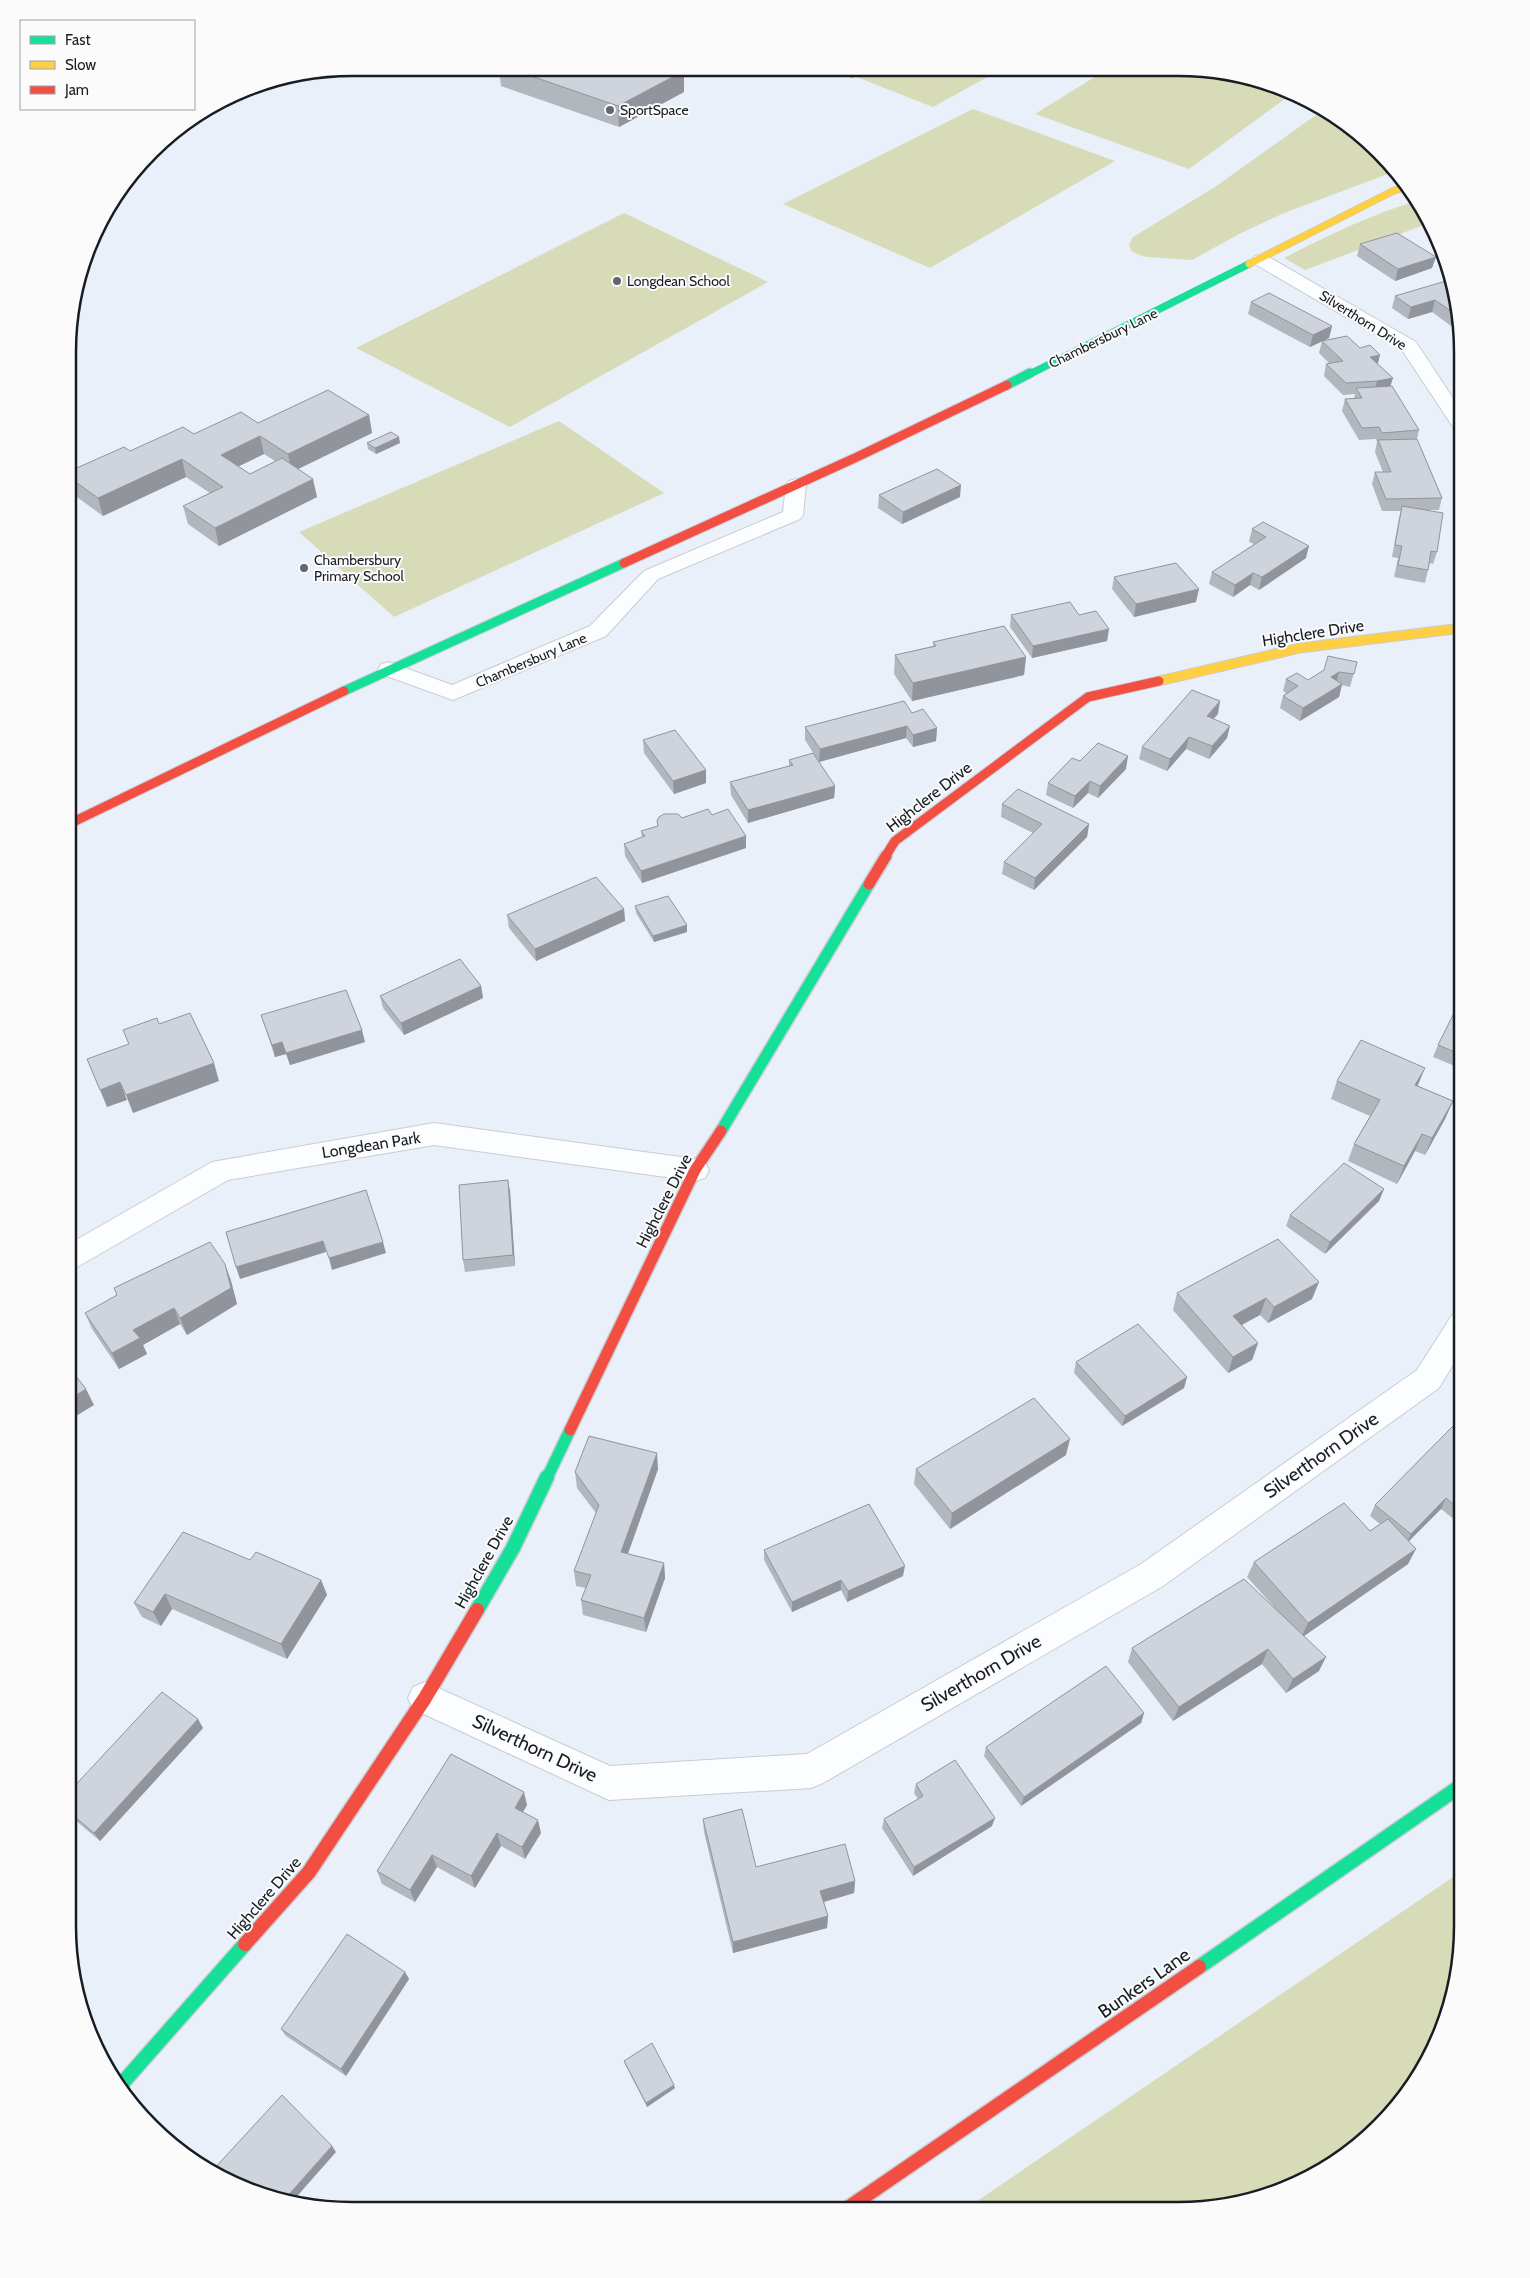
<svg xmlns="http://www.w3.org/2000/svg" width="1530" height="2278" font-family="Cabin,sans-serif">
<rect width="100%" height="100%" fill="#e9f0f9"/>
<g fill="#d7dbb7">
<path d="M836,69h166l-69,38z"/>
<path d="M1106,70h110l77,23 -104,76 -154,-55z"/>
<path d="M973,109l142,52 -185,107 -147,-64z"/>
<path d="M1323,110l29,16 44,45 -112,42 -45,21 -47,26 -46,-3 -14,-5 -3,-7 4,-8 82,-50z"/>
<path d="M1416,201l13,22 -124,47 -21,-12c43,-22 86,-43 132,-57z"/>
<path d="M624,213l144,69 -258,145 -154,-79z"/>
<path d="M559,421l105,72 -270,124 -95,-85z"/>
<path d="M1462,1871v74l-15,73 -33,66 -62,68 -65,37 -108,21h-215z"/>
</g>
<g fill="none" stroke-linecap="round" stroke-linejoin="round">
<g stroke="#c8cdd5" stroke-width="2">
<g id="street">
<path d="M1261,255l6,1 149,86 46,70v20l-7,-2 -53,-80 -147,-86 -3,-4 3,-4z"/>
<path d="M796,479l7,2 3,4 -3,30 -3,4 -142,60 -52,57 -153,64 -72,-26 -3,-5 3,-5 8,-2 63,23 138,-59 54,-55 139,-59 3,-27 3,-4z"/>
<path d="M434,1123l261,36 10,3 4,8 -4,8 -10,3 -261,-36 -206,35 -149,86 -10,4v-26l143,-82z"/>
<path d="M1462,1312v38l-23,38 -276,198 -340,197 -12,5 -202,12 -196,-91 -5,-11 5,-11 12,-5 185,84 197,-12 334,-190 276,-194 35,-55z"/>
</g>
</g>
<g stroke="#c8cdd5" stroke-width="8">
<path id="fast-far3" d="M1028,375l221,-111"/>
</g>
<g stroke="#c8cdd5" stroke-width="11">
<g id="fast-far2">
<path d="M1007,385l23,-12"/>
<path d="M344,691l280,-128"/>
</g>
</g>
<g stroke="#c8cdd5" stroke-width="14">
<g id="fast-far1">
<path d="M721,1131l148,-247"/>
<path d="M547,1478l23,-48"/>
</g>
</g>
<g stroke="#c8cdd5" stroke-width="17">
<g id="fast">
<path d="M477,1610l36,-62 34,-71"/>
<path d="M1199,1967l263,-182"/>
<path d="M119,2087l126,-143"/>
</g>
</g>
<g stroke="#c8cdd5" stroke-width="8">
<path id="slow-far1" d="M1249,264l144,-73 15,-5"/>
</g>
<g stroke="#c8cdd5" stroke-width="11">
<path id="slow" d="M1159,681l141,-33 162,-20"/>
</g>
<g stroke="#c8cdd5" stroke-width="11">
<g id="jam-far2">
<path d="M624,563l233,-106 150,-72"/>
<path d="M69,824l275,-133"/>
<path d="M885,857l10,-16 193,-144 71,-16"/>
</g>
</g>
<g stroke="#c8cdd5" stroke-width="14">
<g id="jam-far1">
<path d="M869,884l17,-28"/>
<path d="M570,1430l125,-260 26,-39"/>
</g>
</g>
<g stroke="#c8cdd5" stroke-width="17">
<g id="jam">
<path d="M245,1944l64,-72 116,-174 52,-88"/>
<path d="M845,2210l354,-243"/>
</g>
</g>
<use href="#street" fill="#fcfdfe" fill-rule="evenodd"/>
<use href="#fast-far3" stroke="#16e098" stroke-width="7"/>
<use href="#fast-far2" stroke="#16e098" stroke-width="9"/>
<use href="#fast-far1" stroke="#16e098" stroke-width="11"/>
<use href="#fast" stroke="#16e098" stroke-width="14"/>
<use href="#slow-far1" stroke="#ffcf43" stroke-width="7"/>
<use href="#slow" stroke="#ffcf43" stroke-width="9"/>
<use href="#jam-far2" stroke="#f24e42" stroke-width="9"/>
<use href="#jam-far1" stroke="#f24e42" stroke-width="11"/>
<use href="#jam" stroke="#f24e42" stroke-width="14"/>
</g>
<g fill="#b2b6bd" fill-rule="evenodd">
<path d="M499,68h177l8,3v21l-65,35 -118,-41z"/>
<path d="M824,69h44l-16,9z"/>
<path d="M1360,244l72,24 -37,13 -38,-25z"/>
<path d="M1449,283l9,48 -26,-19 -24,7 -16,-11 3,-12z"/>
<path d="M1251,302l81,24 -3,12 -19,9 -62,-33z"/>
<path d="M1322,341l56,23 12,22 29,44 -2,9 25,59 -3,12h-11l9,42 -4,12 -3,-1 -2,7 -3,13 -31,-6 4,-19 -6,-1 7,-39 2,-7h-19l-10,-27 3,-12h8l-8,-20 2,-10 -1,-3 -17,1 -17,-29 3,-12 9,-1 1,-4 -12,1 -19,-19 2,-12h4l-11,-11z"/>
<path d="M1460,341l2,8 -3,-3z"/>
<path d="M369,415l3,18 -74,36 19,28 -98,49 -31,-22 -5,-18 27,-13 -24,-16 -83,39 -33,-24v-21l60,-20 64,-17 64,-11zM264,454l11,7 -25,13 -12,-8z"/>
<path d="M367,443h33l-24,11 -8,-5z"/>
<path d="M879,495l81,2 -58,27 -24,-16z"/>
<path d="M1252,529l54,29 -47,32 -9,-5 -17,12 -24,-13 3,-12 42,-28 -5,-2z"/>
<path d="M1114,577l82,25 -62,15 -22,-28z"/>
<path d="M1011,615l98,14 -2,12 -75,17 -22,-31z"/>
<path d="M933,642l93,15 -2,18 -112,26 -18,-27 1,-19 38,-9z"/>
<path d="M1357,662l-7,25 -8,-2 -3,12 -39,24 -20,-13 3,-12 3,-3 -3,-2 3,-12 22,1z"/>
<path d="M912,713l25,15 -1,13 -23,6 -7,-9 -87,24 -14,-22v-13z"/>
<path d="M1218,714l-5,5 14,19 -18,21 -23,-10 -19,22 -28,-12 3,-12z"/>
<path d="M643,740l63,30v13l-32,11 -30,-41z"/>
<path d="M789,760l46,26 -1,12 -86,25 -17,-28 -1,-13 59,-16z"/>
<path d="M1080,761l46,8 -28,29 -10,-5 -15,15 -27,-13 2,-12z"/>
<path d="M1002,804l87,20 -2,13 -53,53 -32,-16 2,-12 29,-29 -32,-16z"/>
<path d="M712,815l34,21v12l-104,35 -17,-27 -1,-12 18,-6 -1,-7 16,-5v-5z"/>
<path d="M635,906l52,19v7l-33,10 -18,-29z"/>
<path d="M624,909l1,12 -89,40 -27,-33 -2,-13z"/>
<path d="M481,986l2,12 -79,37 -21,-27 -3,-12z"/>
<path d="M1462,997v72l-29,-12 5,-12z"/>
<path d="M261,1015l104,27 -75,23 -4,-11 -11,3z"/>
<path d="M1337,1081l81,5 35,15 -8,18 -20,36 -10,-4 -18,33 -49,-23 6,-17 16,-28 -39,-17z"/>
<path d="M1384,1189l-5,12 -54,53 -39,-28 4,-11z"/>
<path d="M510,1191l5,75 -50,6 -2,-12z"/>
<path d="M225,1264l6,17 6,23 -50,31 -7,-11 -37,21 4,9 -28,15 -27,-40 -7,-16z"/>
<path d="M1177,1293l135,6 -44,24 -8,-8 -18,10 16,18 -6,17 -24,13 -55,-63z"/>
<path d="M1076,1362l111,15 -3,11 -62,38 -48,-53z"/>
<path d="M1454,1425l8,88 -7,7 -14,-11 -32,32 -1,23 -104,72 15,35 -33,22 -24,-29 -89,57 -45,-59 4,-14 142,-41 -27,-30 7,-15 116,-31 10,-7 -10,-8 5,-11z"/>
<path d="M1066,1455l-116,74 -36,-45 2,-15z"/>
<path d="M658,1469l-30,85 36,9 1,15 -19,54 -63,-17 -2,-15 5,-12 -10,-2 -2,-15 22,-58 -19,-25 -2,-16z"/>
<path d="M764,1550l139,26 -56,26 -6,-12 -49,22 -28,-52z"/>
<path d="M250,1560l71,20 6,15 -40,64 -115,-50 -11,17 -19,-9 -8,-14z"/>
<path d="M1144,1713l-3,10 -120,83 -37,-50 2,-9z"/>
<path d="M203,1728l-103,113 -32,-27v-21z"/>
<path d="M916,1784l76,42 -79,50 -31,-48 2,-9 34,-20 -4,-6z"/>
<path d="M527,1805l-4,7 18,21 -16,26 -24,-13 -26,42 -38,-21 -22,35 -33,-18 -5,-13z"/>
<path d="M703,1819l53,48 99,14 -1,12 -30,9 4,14 -1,12 -94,25 -29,-121z"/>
<path d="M405,1972l4,7 -63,97 -60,-40 -5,-7z"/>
<path d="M624,2061l51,27 -28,19 -22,-43z"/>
</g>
<g fill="#91949a">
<path d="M852,69h16l-16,9z"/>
<path d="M684,71v21l-65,35 -1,-21z"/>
<path d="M1436,257l-4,11 -37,13 3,-12z"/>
<path d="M1435,300l-3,12 -24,7 3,-12z"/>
<path d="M1332,326l-3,12 -19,9 3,-12z"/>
<path d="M1380,355l-3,12 -7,-10z"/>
<path d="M1393,378l-4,12 -15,3 3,-12z"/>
<path d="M369,415l3,18 -80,39 -4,-18z"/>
<path d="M260,436l4,18 -39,19 -4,-18z"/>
<path d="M399,437l1,6 -24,11 -1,-6z"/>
<path d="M182,459l4,18 -83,39 -5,-18z"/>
<path d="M313,479l4,18 -98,49 -4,-18z"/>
<path d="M961,485l-1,12 -58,27 1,-12z"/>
<path d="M1309,546l-3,12 -47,32 3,-13z"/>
<path d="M1253,573l-3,12 -17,12 2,-12z"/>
<path d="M1199,589l-3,13 -62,15 2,-13z"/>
<path d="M1109,629l-2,12 -75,17 1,-12z"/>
<path d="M1026,657l-2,18 -112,26 1,-18z"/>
<path d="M1339,672l-3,12 -5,-7z"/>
<path d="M1342,684l-3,13 -39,24 3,-13z"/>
<path d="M1220,701l-2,13 -14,15 3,-13z"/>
<path d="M907,726l-1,12 -87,24 1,-13z"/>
<path d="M1230,726l-3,12 -18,21 3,-13z"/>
<path d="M937,728l-1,13 -23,6v-12z"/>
<path d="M1189,737l-3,12 -19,22 3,-12z"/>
<path d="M1128,756l-2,13 -28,29 2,-12z"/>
<path d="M706,770v13l-32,11 -1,-13z"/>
<path d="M1090,781l-2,12 -15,15 2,-12z"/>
<path d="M835,786l-1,12 -86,25v-13z"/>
<path d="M1089,824l-2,13 -53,53 1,-12z"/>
<path d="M746,836v12l-104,35 -1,-12z"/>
<path d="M624,909l1,12 -89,40 -1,-12z"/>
<path d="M687,925v7l-33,10 -1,-6z"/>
<path d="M481,986l2,12 -79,37 -3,-12z"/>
<path d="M362,1030l3,12 -75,23 -4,-12z"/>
<path d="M282,1042l4,12 -11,3 -3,-12z"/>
<path d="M214,1063l5,18 -86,32 -7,-18z"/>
<path d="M1425,1068l-7,17 -10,17 7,-17z"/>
<path d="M120,1082l7,18 -20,7 -7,-17z"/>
<path d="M1453,1101l-8,18 -20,36 7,-17z"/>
<path d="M1422,1134l-7,17 -18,33 7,-18z"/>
<path d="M70,1136l5,12 -6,3v-14z"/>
<path d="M508,1180l2,11 5,75 -2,-11z"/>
<path d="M1384,1189l-5,12 -54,53 5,-12z"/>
<path d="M323,1241l3,11 -86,27 -4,-12z"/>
<path d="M383,1242l3,11 -54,17 -3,-12z"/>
<path d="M225,1264l6,17 6,23 -50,31 -7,-17z"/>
<path d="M1319,1282l-7,17 -44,24 6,-16z"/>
<path d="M1266,1298l-6,17 -32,17 5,-16z"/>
<path d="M174,1308l6,16 -37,21 4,9 -28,15 -7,-16 21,-23z"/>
<path d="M1258,1343l-6,17 -24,13 5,-16z"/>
<path d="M1187,1377l-3,11 -62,38 3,-10z"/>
<path d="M86,1389l8,16 -26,16v-21z"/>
<path d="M1070,1439l-4,16 -116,74 2,-16z"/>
<path d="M657,1453l1,16 -35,98 -2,-15z"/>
<path d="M1446,1498l-5,11 -35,35 5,-10z"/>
<path d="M1462,1508v5l-7,7 6,-10z"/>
<path d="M1416,1549l-8,15 -107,74 7,-15z"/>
<path d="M664,1563l1,15 -19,54 -2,-14z"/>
<path d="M905,1566l-2,10 -56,26 1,-11z"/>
<path d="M321,1580l6,15 -40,64 -6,-15z"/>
<path d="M841,1580v10l-49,22v-10z"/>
<path d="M165,1594l7,15 -11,17 -8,-14z"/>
<path d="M1268,1649l-6,15 -89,57 6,-14z"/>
<path d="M1326,1657l-7,14 -33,22 7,-14z"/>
<path d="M1144,1713l-3,10 -120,83 3,-9z"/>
<path d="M198,1719l5,9 -103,113 -6,-8z"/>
<path d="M524,1792l3,13 -9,15 -3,-12z"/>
<path d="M995,1818l-3,8 -79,50 1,-9z"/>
<path d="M538,1820l3,13 -16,26 -3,-12z"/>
<path d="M497,1833l4,13 -26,42 -4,-12z"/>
<path d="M68,1855l7,9 -7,6z"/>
<path d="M432,1855l5,12 -22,35 -5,-12z"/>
<path d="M855,1881l-1,12 -34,10v-12z"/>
<path d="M828,1916l-1,12 -94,25v-11z"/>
<path d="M405,1972l4,7 -63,97 -5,-7z"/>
<path d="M674,2085l1,3 -28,19 -1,-4z"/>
<path d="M332,2146l4,6 -44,50 -8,-2z"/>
</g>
<g fill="#cfd4dc" stroke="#91949a">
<path d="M508,68h168l8,3 -66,35z"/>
<path d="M1397,233l39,24 -38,12 -38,-25z"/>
<path d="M1446,281l3,2 6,31 -20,-14 -24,7 -16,-11z"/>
<path d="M1269,293l63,33 -19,9 -62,-33z"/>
<path d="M1347,336l13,12 10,-3 10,10 -10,2 23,21 -16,3 -31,2 -20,-19 17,-3 -21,-20z"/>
<path d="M1392,386l27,44 -37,3 -3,-6 -17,1 -17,-29 17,-1 -6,-10z"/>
<path d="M328,390l41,25 -81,39 -28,-18 -39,19 29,19 32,-16 31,21 -98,49 -32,-22 40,-19 -41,-28 -84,39 -28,-20v-7l54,-24 6,4 53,-24 11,7 47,-22 17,11z"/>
<path d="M391,432l8,5 -24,11 -8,-5z"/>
<path d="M1417,439l25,59 -56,1 -11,-27h16l-13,-32z"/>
<path d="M937,469l24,16 -58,27 -24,-17z"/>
<path d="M1402,506l41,7 -6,39 -6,-1 -3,19 -30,-5 4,-19 -7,-1z"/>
<path d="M1263,522l46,24 -47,31 -9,-4 -18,12 -23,-13 54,-35 -14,-8z"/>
<path d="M1176,563l23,26 -63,15 -22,-27z"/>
<path d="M1070,602l9,13 17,-4 13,18 -76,17 -22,-31z"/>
<path d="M1004,626l22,31 -113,26 -18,-28 41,-9 -3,-4z"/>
<path d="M1328,656l29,6 -3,12 -15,-2 -8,5 11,7 -39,24 -20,-12 15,-10 -12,-7 11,-6 11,7 16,-10z"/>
<path d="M1192,690l28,11 -13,15 23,10 -18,20 -23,-9 -19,22 -28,-12z"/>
<path d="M904,701l8,12 11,-4 14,19 -24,7 -6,-9 -87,23 -15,-22z"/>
<path d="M675,730l31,40 -33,11 -30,-41z"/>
<path d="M1098,743l30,13 -28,30 -10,-5 -15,15 -27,-13 24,-25 8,3z"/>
<path d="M813,753l22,33 -87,24 -18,-28 63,-17 -4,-5z"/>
<path d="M1018,789l71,35 -54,54 -31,-16 38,-38 -40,-20z"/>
<path d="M708,809l4,6 16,-6 18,27 -105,35 -17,-27 21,-8 -4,-5 17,-5 -1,-5 2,-4 5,-3h14l4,4z"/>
<path d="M596,877l28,32 -89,40 -28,-34z"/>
<path d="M668,896l19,29 -34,11 -18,-30z"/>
<path d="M460,959l21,27 -80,37 -21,-27z"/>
<path d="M346,990l16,40 -76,23 -4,-11 -10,3 -11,-30z"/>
<path d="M1462,997v58l-24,-10z"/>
<path d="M190,1013l24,50 -88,32 -6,-13 -20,8 -13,-31 42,-15 -6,-14 34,-12 2,6z"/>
<path d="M1361,1040l64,28 -10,17 38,16 -21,37 -10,-4 -18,32 -50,-22 26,-44 -43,-19z"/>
<path d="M1344,1163l40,26 -54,53 -40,-27z"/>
<path d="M508,1180l5,75 -50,5 -4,-75z"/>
<path d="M366,1190l17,52 -54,16 -6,-17 -87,26 -10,-35z"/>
<path d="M1278,1239l41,43 -45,25 -8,-9 -33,18 25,27 -25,14 -56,-64z"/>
<path d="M210,1242l15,22 6,24 -51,30 -6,-10 -41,22 7,8 -28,15 -27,-40 32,-18 -3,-7z"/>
<path d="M1138,1324l49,53 -62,39 -49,-54z"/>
<path d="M68,1366l18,23 -18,11z"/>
<path d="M1034,1398l36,41 -118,74 -36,-44z"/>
<path d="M1454,1425l8,6v77l-1,2 -15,-12 -35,36 -36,-29z"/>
<path d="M589,1436l68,17 -36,99 43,11 -20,55 -63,-18 10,-25 -17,-4 25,-66 -24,-33z"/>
<path d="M1344,1503l26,28 18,-12 28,30 -108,74 -54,-61z"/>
<path d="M869,1504l36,62 -57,25 -7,-11 -49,22 -28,-52z"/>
<path d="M183,1532l67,28 6,-8 65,28 -40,64 -116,-50 -12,18 -19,-9z"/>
<path d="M1244,1579l82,78 -33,22 -25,-30 -89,58 -47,-59z"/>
<path d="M1106,1666l38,47 -120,84 -38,-50z"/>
<path d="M162,1692l36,27 -104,114 -26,-22v-18z"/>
<path d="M451,1754l73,38 -9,16 23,12 -16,27 -25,-14 -26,43 -39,-21 -22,35 -33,-19z"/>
<path d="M955,1760l40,58 -81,49 -30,-48 39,-23 -7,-12z"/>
<path d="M742,1809l14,58 89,-23 10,37 -35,10 8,25 -95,26 -30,-123z"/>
<path d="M347,1934l58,38 -64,97 -60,-40z"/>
<path d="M652,2043l22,42 -28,18 -22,-42z"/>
<path d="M282,2095l50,51 -48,54 -41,-11 -31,-18z"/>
</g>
<g fill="#61676f" stroke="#fbfbfb" stroke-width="2">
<circle cx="610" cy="110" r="5"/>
<circle cx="617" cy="281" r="5"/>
<circle cx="304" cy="568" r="5"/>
</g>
<g text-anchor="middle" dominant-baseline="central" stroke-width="4" stroke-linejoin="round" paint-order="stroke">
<g font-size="14" fill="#181d24" stroke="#fbfbfb" text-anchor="start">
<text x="620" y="110">SportSpace</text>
<text x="627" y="281">Longdean School</text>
<text x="314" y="560">Chambersbury<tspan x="314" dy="16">Primary School</tspan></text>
</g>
<g font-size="14" fill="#181d24" stroke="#fbfbfb">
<text transform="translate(1363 320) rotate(32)">Silverthorn Drive</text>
<text transform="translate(1103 338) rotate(-26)">Chambersbury Lane</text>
<text transform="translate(531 660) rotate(-23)">Chambersbury Lane</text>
</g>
<g font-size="16" fill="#181d24" stroke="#fbfbfb">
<text transform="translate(1313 633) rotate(-9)">Highclere Drive</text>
<text transform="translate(929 797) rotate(-38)">Highclere Drive</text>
<text transform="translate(371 1145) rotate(-9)">Longdean Park</text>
<text transform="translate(664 1201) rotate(-63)">Highclere Drive</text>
<text transform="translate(484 1562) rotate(-61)">Highclere Drive</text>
<text transform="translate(264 1898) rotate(-49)">Highclere Drive</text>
</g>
<g font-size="19" fill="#181d24" stroke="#fbfbfb">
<text transform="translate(1321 1455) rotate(-35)">Silverthorn Drive</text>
<text transform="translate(981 1673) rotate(-30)">Silverthorn Drive</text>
<text transform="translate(535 1748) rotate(25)">Silverthorn Drive</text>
<text transform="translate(1144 1983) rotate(-35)">Bunkers Lane</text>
</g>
</g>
<path d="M0 0H1530V2278H0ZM352 76H1178A276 276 0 0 1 1454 352V1926A276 276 0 0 1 1178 2202H352A276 276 0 0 1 76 1926V352A276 276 0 0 1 352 76Z" fill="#fbfbfb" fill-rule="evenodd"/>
<path fill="none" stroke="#181d24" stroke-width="2.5" d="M352 76H1178A276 276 0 0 1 1454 352V1926A276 276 0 0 1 1178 2202H352A276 276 0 0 1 76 1926V352A276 276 0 0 1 352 76Z"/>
<rect x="20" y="20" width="175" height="90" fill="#fbfbfb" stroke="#a0a2a5"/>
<rect x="30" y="36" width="25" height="8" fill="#16e098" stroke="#a0a2a5"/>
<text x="65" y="45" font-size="15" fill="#181d24">Fast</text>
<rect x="30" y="61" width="25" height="8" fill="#ffcf43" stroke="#a0a2a5"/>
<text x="65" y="70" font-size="15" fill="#181d24">Slow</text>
<rect x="30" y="86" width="25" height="8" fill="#f24e42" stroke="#a0a2a5"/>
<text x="65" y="95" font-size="15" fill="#181d24">Jam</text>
</svg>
